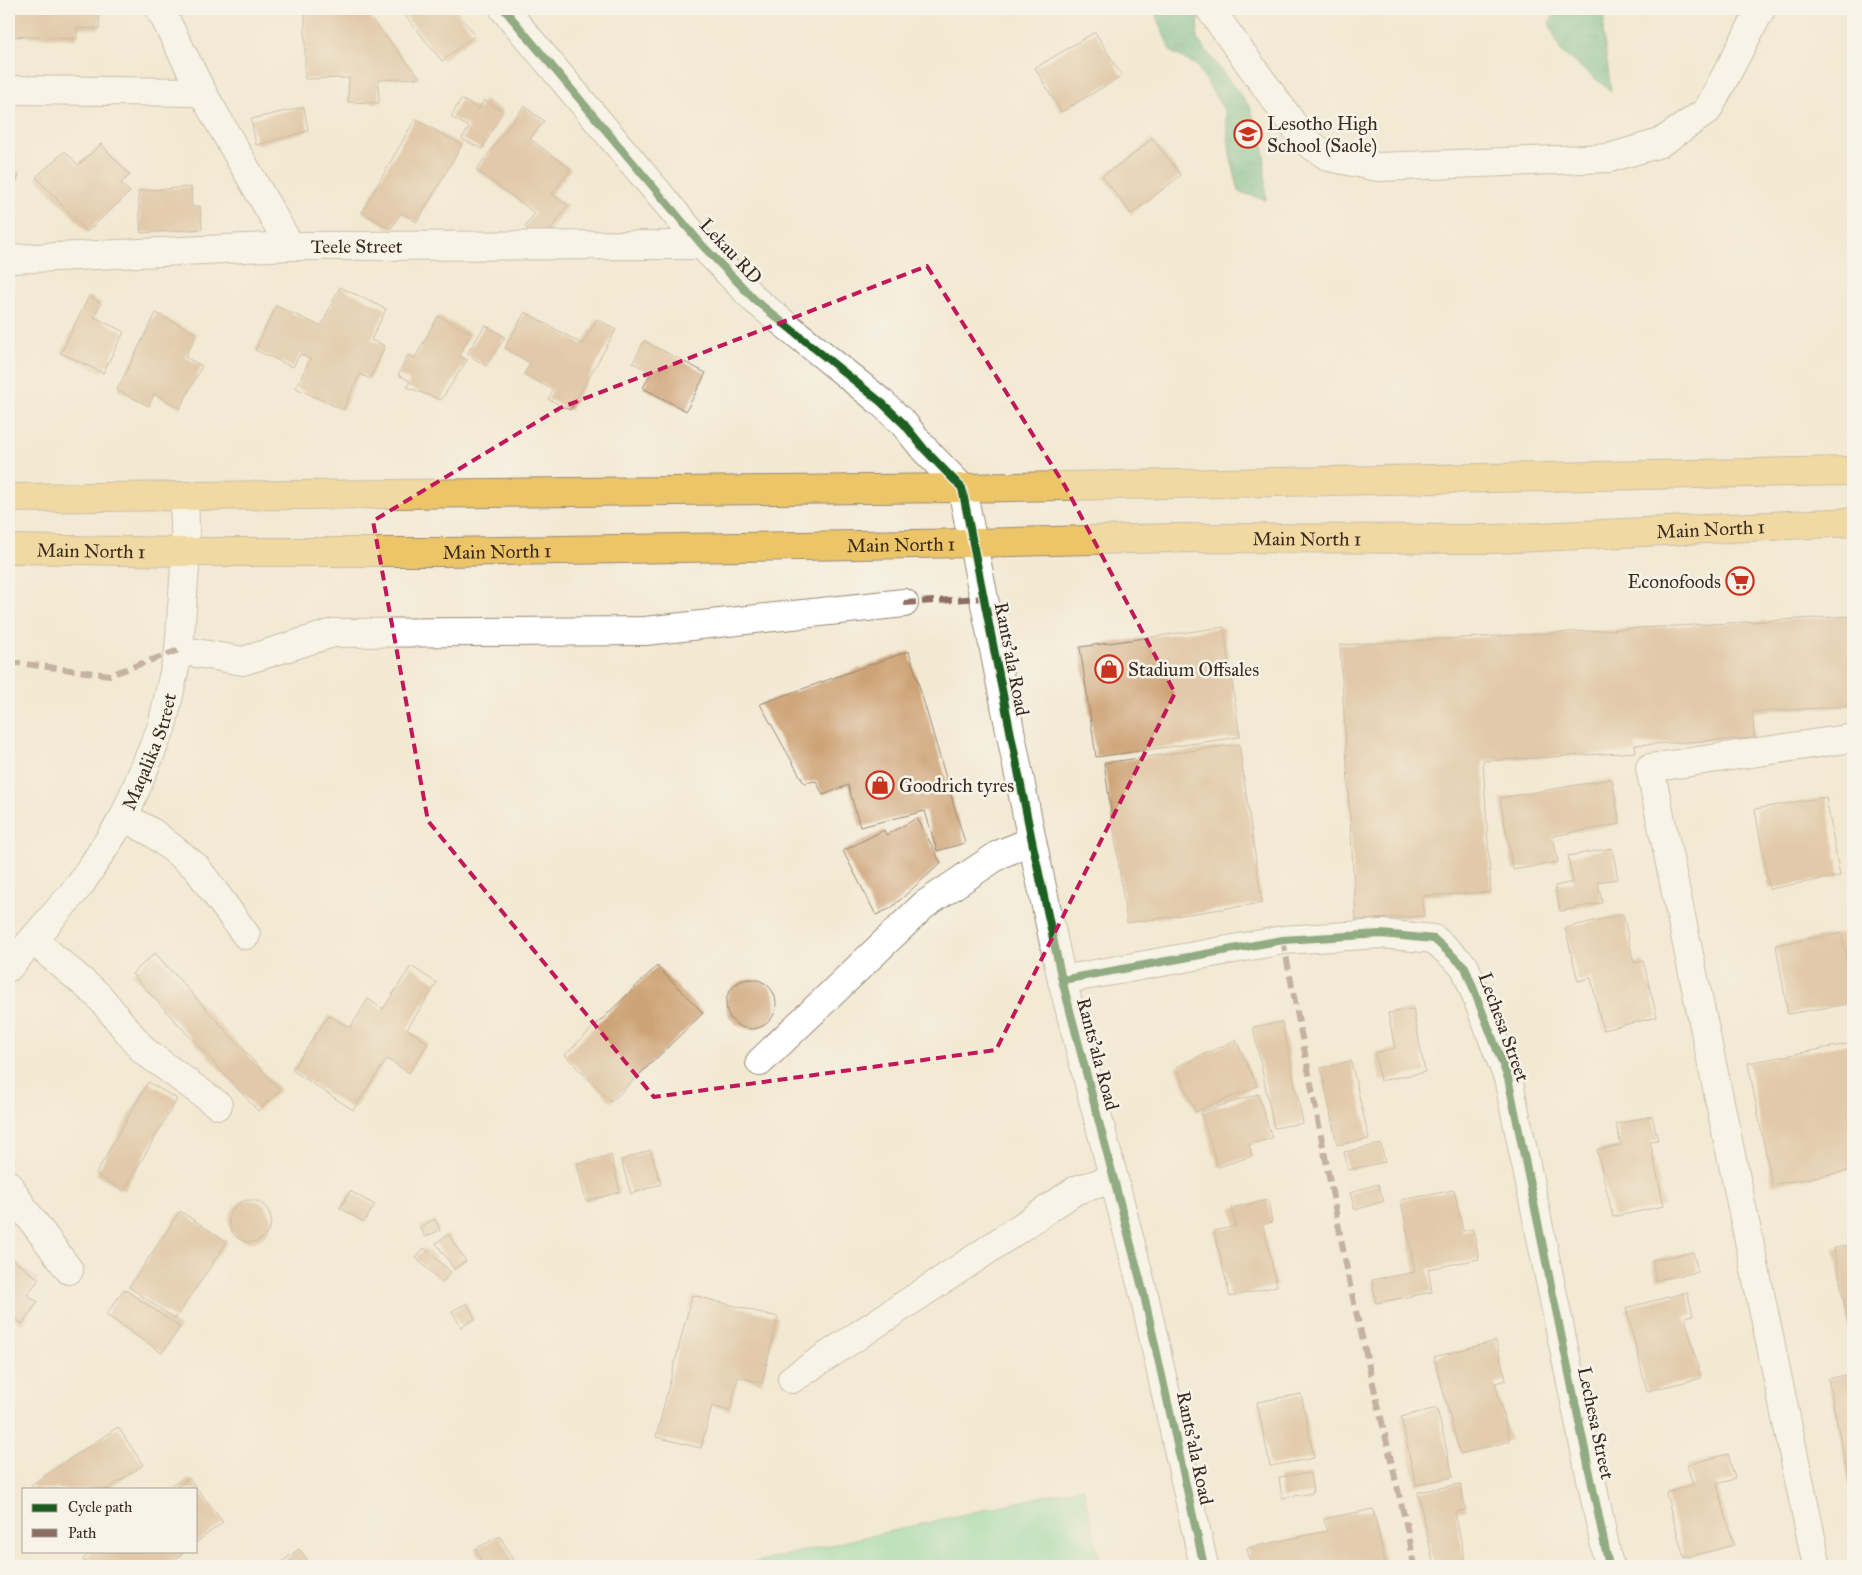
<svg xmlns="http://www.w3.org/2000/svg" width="1862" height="1575" font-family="'IM FELL Great Primer',serif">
<defs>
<pattern id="forest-crowns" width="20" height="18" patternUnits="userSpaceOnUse" patternTransform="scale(1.25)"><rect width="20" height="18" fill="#66b884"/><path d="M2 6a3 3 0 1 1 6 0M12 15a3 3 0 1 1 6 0" fill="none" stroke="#55966b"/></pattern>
</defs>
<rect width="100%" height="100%" fill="#f7f3e8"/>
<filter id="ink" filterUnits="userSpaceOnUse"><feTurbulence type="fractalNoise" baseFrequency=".02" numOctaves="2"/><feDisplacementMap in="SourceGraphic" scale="10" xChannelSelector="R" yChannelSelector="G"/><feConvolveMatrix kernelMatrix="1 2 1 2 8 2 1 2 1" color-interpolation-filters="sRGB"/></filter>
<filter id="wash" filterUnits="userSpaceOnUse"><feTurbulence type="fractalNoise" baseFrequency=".0096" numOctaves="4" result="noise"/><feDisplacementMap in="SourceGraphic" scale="20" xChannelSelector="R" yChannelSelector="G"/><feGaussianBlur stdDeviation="1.12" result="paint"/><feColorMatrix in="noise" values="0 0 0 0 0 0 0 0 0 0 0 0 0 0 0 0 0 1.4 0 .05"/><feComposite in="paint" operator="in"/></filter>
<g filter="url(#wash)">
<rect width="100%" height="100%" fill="#f3e9d3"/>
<g fill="url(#forest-crowns)" stroke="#507151">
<path d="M1154,9h46l-3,30 53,68 14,41 2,52 -27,-8 -9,-38 -5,-42 -28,-46 -27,-15z"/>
<path d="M1558,9h47l-2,23 8,59 -50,-39 -12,-29z"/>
</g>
<path fill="#7ed79d" stroke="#5c805e" d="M1083,1487l18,79h-362z"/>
<g id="blocks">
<g fill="#cda274">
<path d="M9,9h91l-1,20 -22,-1v11l-68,-3z"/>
<path d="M305,9h58l57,69 -42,2 1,23 -31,-1 1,-24 -44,1z"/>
<path d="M400,9h54l21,26 -33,26z"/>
<path d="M1095,32l27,44 -61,36 -26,-44z"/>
<path d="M461,99l18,10 5,-9 19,11 -21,38 -20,-10 7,-12 -18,-10z"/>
<path d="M524,106l20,15 -14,18 41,30 -19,25 16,12 -25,34 -18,-13 10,-14 -59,-43z"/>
<path d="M304,107l4,24 -52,14 -5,-26z"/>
<path d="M415,119l47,26 -45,77 -16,-9 -10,16 -29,-17z"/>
<path d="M1152,138l29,37 -50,39 -29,-38 31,-21z"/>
<path d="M101,144l29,31 -9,8 9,9 -43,40 -51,-55 29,-26 13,14z"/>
<path d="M9,171l10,4 -10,25z"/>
<path d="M191,187l1,20 8,-1 2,23 -61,4 -3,-42z"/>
<path d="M340,287l46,22 -15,31 14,6 -15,33 -10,-5 -17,36 -47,-22 14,-29 -10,-5 -7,13 -38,-17 21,-44 45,20z"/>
<path d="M89,296l12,7 -7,14 30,15 -21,41 -42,-20z"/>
<path d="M525,312l57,32 15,-25 19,11 -46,80 -22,-11 5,-9 -29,-16 6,-11 -25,-15z"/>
<path d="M156,313l41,21 -12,23 17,9 -22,42 -26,-14 -5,12 -32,-16z"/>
<path d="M438,316l33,17 -12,23 8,4 -26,40 -34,-13 3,-6 -12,-6 10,-20 7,3z"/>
<path d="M485,325l20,12 -19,29 -19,-12z"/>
<path d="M644,341l62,32 -20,38 -43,-23 8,-16 -18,-9z"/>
<path d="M1853,616v90l-100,6 1,26 -119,7 1,7 -153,9 8,131 -68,4 1,20 -68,4 -16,-275z"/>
<path d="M1224,627l16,110 -144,20 -16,-110z"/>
<path d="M909,651l56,192 -28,8 -12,-40 -65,16 -12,-42 -25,10 -7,-14 -12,2 -44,-79z"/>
<path d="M1239,744l23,159 -135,20 -23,-160z"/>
<path d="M1612,779l8,45 -67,12 5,26 -45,8 -13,-72z"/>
<path d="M1826,797l14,79 -71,13 -14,-80z"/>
<path d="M917,818l24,45 -50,45 -15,7 -33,-64 41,-21 2,5z"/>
<path d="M1612,848l6,31 -20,3 4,21 -42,8 -5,-25 18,-4 -5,-26z"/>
<path d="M1623,914l11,49 9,-2 14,56 -54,13 -12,-52 -13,3 -13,-53z"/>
<path d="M1842,933l11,70 -65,11 -12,-69z"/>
<path d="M155,953l125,137 -22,21 -126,-137z"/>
<path d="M411,966l26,17 -30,46 21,14 -19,30 -22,-14 -34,51 -61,-40 37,-55 21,13 18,-29 15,10z"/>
<path d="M657,966l46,47 -92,89 -46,-47z"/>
<circle cx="751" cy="1004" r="25"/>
<path d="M1413,1009l12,63 -45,9 -5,-28 20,-5 -7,-35z"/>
<path d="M1282,1022l21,101 -29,5 -21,-101z"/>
<path d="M1236,1040l21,46 -61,26 -20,-45z"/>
<path d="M1853,1043v127l-81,15 -24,-122z"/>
<path d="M1351,1061l18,78 -32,6 -16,-77z"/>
<path d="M148,1082l29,17 -53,92 -28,-17z"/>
<path d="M1258,1094l14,44 -23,7 3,11 -34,11 -17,-55z"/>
<path d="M1652,1116l6,24 -8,1 14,65 -51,11 -16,-67 24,-5 -5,-21z"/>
<path d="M1381,1144l4,18 -37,8 -4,-18z"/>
<path d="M650,1150l11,34 -30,10 -10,-34z"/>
<path d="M611,1155l9,37 -34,9 -9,-37z"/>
<path d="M1378,1184l6,17 -29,9 -5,-17z"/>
<path d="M1454,1190l9,41 10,-2 6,30 -51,10 4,23 -56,11 -4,-23 43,-8 -14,-72z"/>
<path d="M350,1191l25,14 -11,17 -24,-14z"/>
<path d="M1268,1200l4,22 -9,3 14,61 -47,11 -16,-66 22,-5 -5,-18z"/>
<circle cx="250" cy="1221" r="21"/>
<path d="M9,1205l9,14 -9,6z"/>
<path d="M180,1211l47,31 -52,77 -46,-32z"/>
<path d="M435,1219l5,11 -15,7 -5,-10z"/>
<path d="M448,1234l18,27 -12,8 -18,-26z"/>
<path d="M1853,1245v88l-3,1 -16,-86z"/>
<path d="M424,1248l27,24 -9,10 -26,-24z"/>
<path d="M1693,1252l5,20 -42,8 -4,-20z"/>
<path d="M9,1257l30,22 -12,16 11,7 -16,22 -10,-8 -3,4z"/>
<path d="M124,1289l56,38 -18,26 -56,-38z"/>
<path d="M1687,1292l6,23 -8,2 16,61 -54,13 -21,-83z"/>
<path d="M692,1295l86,22 -16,66 -24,-6 -8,34 -18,-5 -11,42 -45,-11z"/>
<path d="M467,1303l8,16 -14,8 -9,-16z"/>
<path d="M1496,1341l10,39 -11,3 15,58 -50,13 -26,-97z"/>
<path d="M1853,1373v124h-1l-24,-118z"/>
<path d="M1301,1394l13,64 -44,8 -13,-64z"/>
<path d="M1437,1408l16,69 -37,8 -15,-68z"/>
<path d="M118,1427l25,38 -35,24h-74l-3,-4z"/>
<path d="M1728,1454l7,25 -18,5 17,61 -50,13 -18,-65 27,-8 -6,-20z"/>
<path d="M1310,1473l3,20 -31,5 -3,-21z"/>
<path d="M189,1478l34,44 -27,21v-54h-21z"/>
<path d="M1460,1484l6,26 -11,2 11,54h-32l-16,-74z"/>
<path d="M1373,1509l13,57h-135l-4,-18 80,-17 -3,-12z"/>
<path d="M500,1536l14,26 -7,4h-23l-9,-17z"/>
<path d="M299,1549l13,17h-36z"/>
<path d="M93,1551h93l-20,15h-78l-5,-7z"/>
</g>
</g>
</g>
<g filter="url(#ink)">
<use href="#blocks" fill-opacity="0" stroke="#978a78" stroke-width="1"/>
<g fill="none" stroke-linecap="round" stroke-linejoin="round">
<g stroke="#978a78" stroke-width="30">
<g id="minor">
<path d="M160,9l42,83 88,154"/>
<path d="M504,9l198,236 53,55 127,103 22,21 21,26 37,38 70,353 30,139 82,315 60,271"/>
<path d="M1210,9l95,132 24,16 49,10 231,-9 51,-15 47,-32 54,-102"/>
<path d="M9,90l193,2"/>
<path id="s1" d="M12,259l278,-13 412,-1"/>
<path d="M179,650l64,11 90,-28 312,-2 259,-28"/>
<path d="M124,817l29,16 43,34 50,68"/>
<path d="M33,940l65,55 46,56 74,54"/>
<path id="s2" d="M9,967l71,-82 44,-68 38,-91 17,-76 7,-98 -2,-55"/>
<path d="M1062,980l221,-40 98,-6 53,5 31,28 43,111 101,488"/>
<path d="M760,1062l164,-157 76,-51 32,-13"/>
<path d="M9,1185l12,20 48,65"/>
<path d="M792,1379l188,-124 96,-65 38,-11"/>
<path d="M1817,1566l-167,-798 203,-30"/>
</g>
</g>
<g stroke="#978a78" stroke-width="30">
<g id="major">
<path d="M9,498l953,-10 891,-17"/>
<path id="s3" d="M9,549l177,3h260l526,-9 202,-5 321,1 358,-17"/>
</g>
</g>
<use href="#minor" stroke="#fff" stroke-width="28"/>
<use href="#major" stroke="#edc569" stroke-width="28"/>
<g stroke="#8d6e63" stroke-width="6" stroke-dasharray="12 6" stroke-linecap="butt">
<path d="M904,603l79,-5"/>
<path d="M9,662l101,13 69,-25"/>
<path d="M1283,940l68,350 59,251 4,25"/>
</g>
<g stroke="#f7f3e8" stroke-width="11">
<g id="cycleway">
<path d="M504,9l198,236 53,55 127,103 22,21 21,26 37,38 70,353 30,139 82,315 60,271"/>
<path d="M1062,980l221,-40 98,-6 53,5 31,28 43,111 101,488"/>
</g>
</g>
<use href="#cycleway" stroke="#1b5e20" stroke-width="8"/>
</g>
</g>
<path d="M0 0H1862V1575H0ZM927,266l138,220 110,207 -179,357 -342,47 -226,-276 -55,-300 187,-113z" fill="#f3e9d3" fill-opacity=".55" fill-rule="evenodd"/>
<path fill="none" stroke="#c2185b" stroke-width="4" stroke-dasharray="10 6" stroke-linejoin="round" d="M927,266l138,220 110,207 -179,357 -342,47 -226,-276 -55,-300 187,-113z"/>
<defs>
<g id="school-ring" transform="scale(1.4375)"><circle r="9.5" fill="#f7f3e8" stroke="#c8321e" stroke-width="1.5"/><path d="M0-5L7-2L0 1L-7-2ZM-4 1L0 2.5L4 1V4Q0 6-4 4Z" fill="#c8321e"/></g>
<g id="supermarket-ring" transform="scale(1.4375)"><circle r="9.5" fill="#f7f3e8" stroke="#c8321e" stroke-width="1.5"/><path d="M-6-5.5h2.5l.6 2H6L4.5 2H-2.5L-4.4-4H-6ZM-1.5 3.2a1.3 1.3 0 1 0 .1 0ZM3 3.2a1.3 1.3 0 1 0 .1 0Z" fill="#c8321e"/></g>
<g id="shop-ring" transform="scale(1.4375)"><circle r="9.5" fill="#f7f3e8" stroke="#c8321e" stroke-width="1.5"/><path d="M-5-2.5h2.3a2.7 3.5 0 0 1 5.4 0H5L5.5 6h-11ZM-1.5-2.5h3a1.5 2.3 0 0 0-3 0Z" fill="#c8321e"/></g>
</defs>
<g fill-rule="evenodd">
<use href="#school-ring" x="1248" y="134"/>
<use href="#supermarket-ring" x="1740" y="581"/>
<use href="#shop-ring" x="1109" y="669"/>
<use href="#shop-ring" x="880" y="785"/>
</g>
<g text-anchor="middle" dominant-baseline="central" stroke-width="5" stroke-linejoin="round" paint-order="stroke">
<g font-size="19" fill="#3b2a1e" stroke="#f7f3e8" text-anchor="start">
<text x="1267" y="123">Lesotho High<tspan x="1267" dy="22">School (Saole)</tspan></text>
<text x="1721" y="581" text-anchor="end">Econofoods</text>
<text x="1128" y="669">Stadium Offsales</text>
<text x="899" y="785">Goodrich tyres</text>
</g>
<g font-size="19" fill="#3b2a1e" stroke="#f7f3e8">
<text stroke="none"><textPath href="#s1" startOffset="345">Teele Street</textPath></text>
<text transform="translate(731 251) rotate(47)">Lekau RD</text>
<text stroke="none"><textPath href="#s3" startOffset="1702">Main North 1</textPath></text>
<text stroke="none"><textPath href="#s3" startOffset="1298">Main North 1</textPath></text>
<text stroke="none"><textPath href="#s3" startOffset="892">Main North 1</textPath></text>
<text stroke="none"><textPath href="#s3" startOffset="82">Main North 1</textPath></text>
<text stroke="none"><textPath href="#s3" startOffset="488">Main North 1</textPath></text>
<text transform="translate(1012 659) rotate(79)">Rants'ala Road</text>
<text stroke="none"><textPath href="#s2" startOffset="260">Maqalika Street</textPath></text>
<text transform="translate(1504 1027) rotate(70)">Lechesa Street</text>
<text transform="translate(1098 1054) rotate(75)">Rants'ala Road</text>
<text transform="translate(1596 1423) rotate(78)">Lechesa Street</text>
<text transform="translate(1195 1448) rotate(78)">Rants'ala Road</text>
</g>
</g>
<rect width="1862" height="1575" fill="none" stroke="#f7f3e8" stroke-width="30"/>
<rect x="22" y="1488" width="175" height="65" fill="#f7f3e8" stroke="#aca397"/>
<rect x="32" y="1504" width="25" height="8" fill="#1b5e20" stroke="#aca397"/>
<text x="68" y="1512" font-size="15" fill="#3b2a1e">Cycle path</text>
<rect x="32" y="1529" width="25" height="8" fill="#8d6e63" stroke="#aca397"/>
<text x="68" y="1538" font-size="15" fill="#3b2a1e">Path</text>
</svg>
